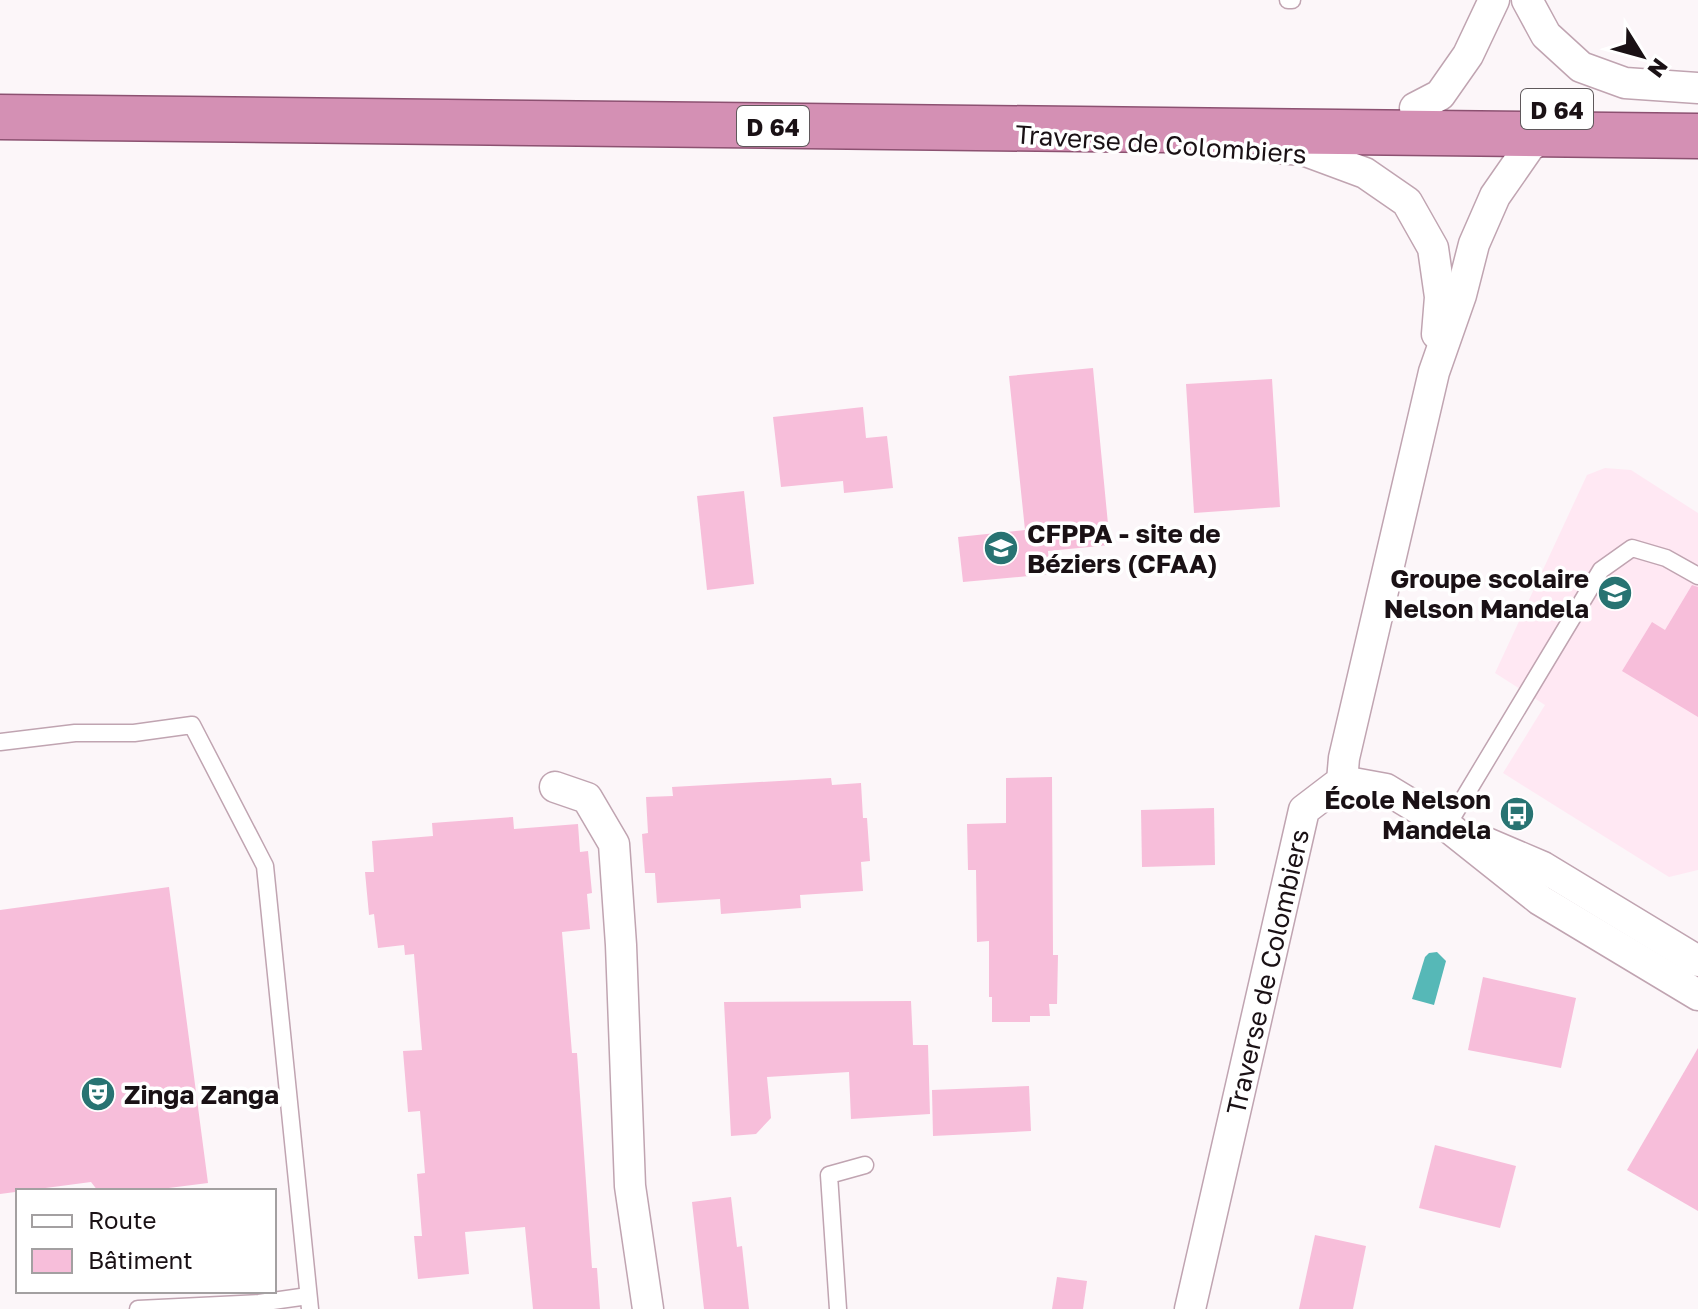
<svg xmlns="http://www.w3.org/2000/svg" width="1698" height="1309" font-family="'Golos Text',sans-serif">
<rect width="100%" height="100%" fill="#fcf6f9"/>
<path fill="#ffe8f3" d="M1605,468l26,2 67,43v357l-29,7 -166,-104 42,-68 -50,-32 92,-198z"/>
<path fill="#56b8b7" d="M1437,952l9,9 -12,44 -22,-6 13,-42 4,-4z"/>
<g fill="#f7beda">
<path d="M1093,368l17,177 -62,6 2,23 -87,8 -5,-45 67,-7 -16,-154z"/>
<path d="M1272,379l8,128 -86,6 -8,-129z"/>
<path d="M863,407l3,31 21,-2 6,52 -49,5 -1,-12 -62,6 -8,-70z"/>
<path d="M744,491l10,93 -47,6 -10,-94z"/>
<path d="M1692,585l6,2v130l-76,-46 30,-49 13,8z"/>
<path d="M1052,777l1,178h5l-1,49h-8l1,12h-20v6h-38v-25h-3v-56l-12,1 -1,-72h-8l-1,-46 39,-1v-45z"/>
<path d="M831,778l1,7 29,-2 2,35h4l3,43 -9,1 2,29 -63,4 1,13 -80,6 -1,-15 -63,4 -2,-30h-10l-3,-39 6,-1 -2,-36 27,-1 -1,-9z"/>
<path d="M1214,808l1,57 -73,2 -1,-57z"/>
<path d="M513,817l1,12 64,-5 2,28 8,-1 4,42 -5,1 3,35 -28,3 10,121h5l15,215h5l3,41h-67l-8,-82 -60,5 4,42 -51,5 -4,-43h8l-5,-62 8,-1 -5,-62 -12,1 -5,-61 19,-1 -8,-96 -9,1 -1,-10 -26,3 -4,-34 -5,1 -4,-43h9l-2,-31 61,-5 -1,-13z"/>
<path d="M169,887l39,296 -63,8h-47l-7,-9 -91,12v-284z"/>
<path d="M1483,977l93,21 -15,70 -93,-18z"/>
<path d="M911,1001l2,44h15l2,69 -79,5 -2,-47 -82,5 4,41 -15,16 -25,2 -7,-134z"/>
<path d="M1698,1048v163l-71,-41z"/>
<path d="M1029,1086l2,45 -98,5 -1,-46z"/>
<path d="M1435,1145l81,21 -16,62 -81,-20z"/>
<path d="M731,1197l6,50 5,-1 7,63h-45l-12,-107z"/>
<path d="M1315,1235l51,11 -13,63h-54z"/>
<path d="M1057,1277l30,4 -4,28h-31z"/>
</g>
<g fill="none" stroke-linecap="round" stroke-linejoin="round">
<g stroke="#c0a4b1" stroke-width="19">
<g id="service">
<path d="M1288,0h4"/>
<path d="M0,742l75,-9h59l58,-8 73,141 45,443"/>
<path d="M1447,826l154,-256 31,-22 34,10 32,18"/>
<path d="M138,1309l121,-6 49,-7"/>
<path d="M838,1309l-9,-134 36,-10"/>
</g>
</g>
<g stroke="#c0a4b1" stroke-width="33">
<g id="minor">
<path d="M1527,0l19,35 35,32 44,16 73,5"/>
<path d="M1415,108l25,-13 28,-40 26,-55"/>
<path d="M1276,148l27,2 62,23 42,29 26,46 7,49 -3,37"/>
<path d="M1342,781l44,8 61,37 93,74 158,95"/>
<path d="M555,787l32,11 27,46 7,101 9,241 18,123"/>
<path d="M1482,841l61,26 155,94"/>
<path id="s1" d="M1190,1309l114,-499 38,-29 2,-23 90,-386 27,-77 13,-51 21,-48 34,-49 16,-12"/>
</g>
</g>
<g stroke="#8c5171" stroke-width="47">
<path id="trunk" d="M0,117l1698,19"/>
</g>
<use href="#service" stroke="#fff" stroke-width="16"/>
<use href="#minor" stroke="#fff" stroke-width="30"/>
<use href="#trunk" stroke="#d490b4" stroke-width="44"/>
</g>
<defs>
<g id="school-disc" transform="scale(1.8)"><circle r="9.5" fill="#287372" stroke="#fff"/><path d="M0-5L7-2L0 1L-7-2ZM-4 1L0 2.5L4 1V4Q0 6-4 4Z" fill="#fff"/></g>
<g id="bus-disc" transform="scale(1.8)"><circle r="9.5" fill="#287372" stroke="#fff"/><path d="M-5-6H5V4H4V6H2V4H-2V6H-4V4H-5ZM-3.5-4V0h7V-4ZM-3.5 1.2v1.5H-2V1.2ZM2 1.2v1.5H3.5V1.2Z" fill="#fff"/></g>
<g id="theatre-disc" transform="scale(1.8)"><circle r="9.5" fill="#287372" stroke="#fff"/><path d="M-5-5.5Q0-4 5-5.5V0Q5 5 0 6Q-5 5-5 0ZM-3.3-2.5H-1v1.5H-3.3ZM1-2.5H3.3v1.5H1ZM-2.8 1Q0 5.5 2.8 1Z" fill="#fff"/></g>
</defs>
<g fill-rule="evenodd">
<use href="#school-disc" x="1001" y="548"/>
<use href="#school-disc" x="1615" y="593"/>
<use href="#bus-disc" x="1517" y="814"/>
<use href="#theatre-disc" x="98" y="1094"/>
</g>
<g text-anchor="middle" dominant-baseline="central" stroke-width="7" stroke-linejoin="round" paint-order="stroke">
<g fill="#fff" stroke="#5f585b" stroke-width="2">
<rect x="1521" y="89" width="72" height="40" rx="6"/>
<rect x="737" y="106" width="72" height="40" rx="6"/>
</g>
<g font-size="24" font-weight="bold" fill="#1a1115">
<text x="1557" y="109">D 64</text>
<text x="773" y="126">D 64</text>
</g>
<g font-size="26" fill="#1a1115" stroke="#fff">
<text transform="translate(1161 144) rotate(4)">Traverse de Colombiers</text>
<text stroke="none"><textPath href="#s1" startOffset="346">Traverse de Colombiers</textPath></text>
</g>
<g font-size="26" font-weight="bold" fill="#1a1115" stroke="#fff" text-anchor="start">
<text x="1027" y="533">CFPPA - site de<tspan x="1027" dy="30">Béziers (CFAA)</tspan></text>
<text x="1589" y="578" text-anchor="end">Groupe scolaire<tspan x="1589" dy="30">Nelson Mandela</tspan></text>
<text x="1491" y="799" text-anchor="end">École Nelson<tspan x="1491" dy="30">Mandela</tspan></text>
<text x="124" y="1094">Zinga Zanga</text>
</g>
</g>
<rect x="16" y="1189" width="260" height="104" fill="#ffffff" stroke="#a3a0a1" stroke-width="2"/>
<rect x="32" y="1215" width="40" height="12" fill="#ffffff" stroke="#a3a0a1" stroke-width="2"/>
<text x="88" y="1229" font-size="24" fill="#1a1115">Route</text>
<rect x="32" y="1249" width="40" height="24" fill="#f7beda" stroke="#a3a0a1" stroke-width="2"/>
<text x="88" y="1269" font-size="24" fill="#1a1115">Bâtiment</text>
<g transform="translate(1642 56) rotate(127)" stroke="#ffffff" stroke-width="6" paint-order="stroke">
<path d="M0-6L14 30L0 20L-14 30Z" fill="#1a1115"/>
<text y="-12" font-size="22" font-weight="bold" text-anchor="middle" fill="#1a1115">N</text>
</g>
</svg>
